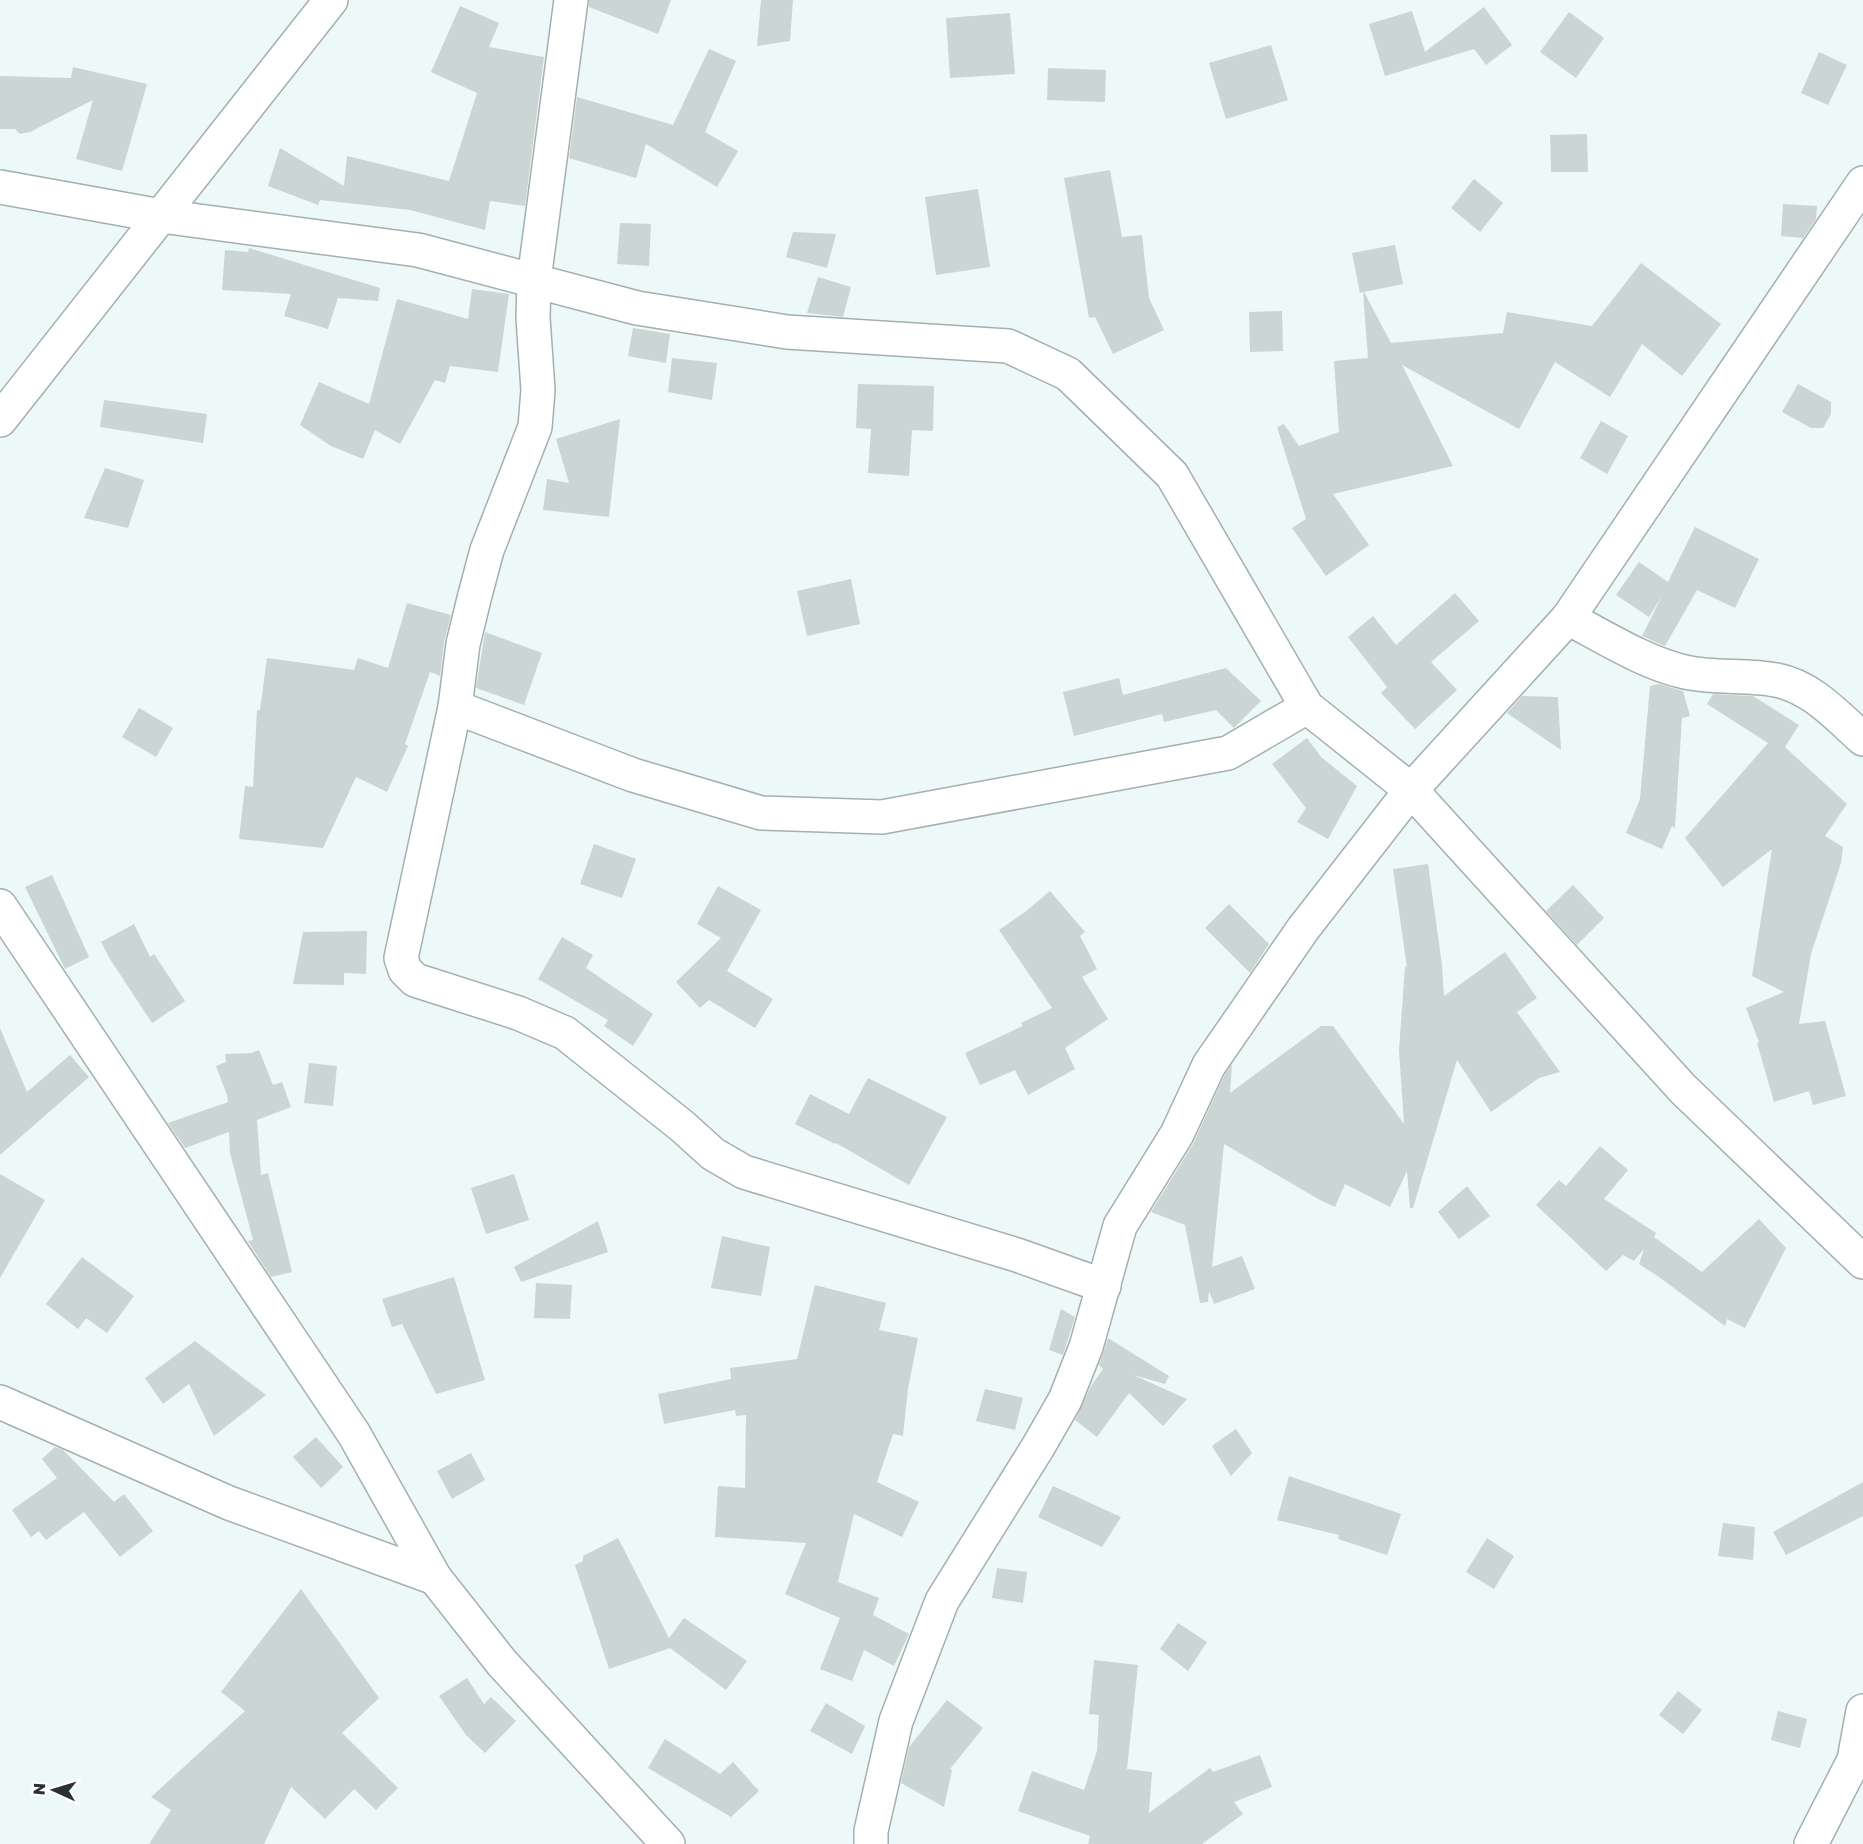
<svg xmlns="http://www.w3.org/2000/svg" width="1863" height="1844" font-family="'Golos Text',sans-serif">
<rect width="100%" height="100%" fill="#edf8f9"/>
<g fill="#cbd5d3">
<path d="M589,0h82l-13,34 -69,-27z"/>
<path d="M761,0h32l-3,41 -33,5z"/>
<path d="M460,6l39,17 -10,24 55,10 -19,149 -35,-5 -5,29 -75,-20 -90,-10 -2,5 -50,-19 12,-38 64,38 3,-30 102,25 28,-88 -46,-21z"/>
<path d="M1484,7l28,38 -26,20 -12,-16 -89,27 -16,-52 43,-13 13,41z"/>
<path d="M1569,12l35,26 -28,40 -36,-26z"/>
<path d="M1010,13l5,61 -65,4 -4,-60z"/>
<path d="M1271,45l17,55 -62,19 -17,-56z"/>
<path d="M709,49l27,12 -31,71 33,19 -21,36 -71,-43 -10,34 -67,-20 8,-61 96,28z"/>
<path d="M1819,52l28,13 -19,40 -27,-12z"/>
<path d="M73,67l74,17 -25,87 -46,-12 17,-59 -63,32 -10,2 -5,-5h-15v-53l71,2z"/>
<path d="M1048,68l58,2 -1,32 -58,-2z"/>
<path d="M1587,134l1,38h-37l-1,-37z"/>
<path d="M1110,170l12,67 20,-2 7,63 15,32 -51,24 -18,-37 -6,1 -25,-140z"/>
<path d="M1474,179l29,24 -23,29 -29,-24z"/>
<path d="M978,189l12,78 -54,8 -11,-78z"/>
<path d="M1783,204l34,2 -1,13 -13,19 -22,-2z"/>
<path d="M620,223l31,1 -2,42 -32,-2z"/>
<path d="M793,232l43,2 -9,34 -41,-11z"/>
<path d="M1395,245l8,39 -39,8 27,51 112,-10 4,-21 85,14 49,-63 80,61 -39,52 -40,-32 -32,53 -55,-35 -36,67 -117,-64 51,101 -120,28 36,51 -43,31 -34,-48 14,-9 -29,-92 7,-3 15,22 40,-14 -5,-71 34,-3 -5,-66 -3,1 -8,-40z"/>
<path d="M249,248l131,40 -2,13 -40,-3 -10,31 -44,-13 7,-22 -69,-4 3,-40 23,2z"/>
<path d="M818,277l33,10 -8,30 -36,-4z"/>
<path d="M472,289l37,5 -11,78 -48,-6 -5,17 -10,-3 -35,64 -25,-14 -12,29 -32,-13 -31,-21 19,-43 50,22 28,-105 71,20z"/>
<path d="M1282,311l1,40 -33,1 -1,-40z"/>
<path d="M633,328l37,6 -4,29 -38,-7z"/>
<path d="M672,358l45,5 -5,37 -44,-8z"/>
<path d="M858,384l76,2 -1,45 -21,-1 -3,46 -41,-3 3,-44 -15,-1z"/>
<path d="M1798,384l33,18v12l-8,14h-12l-29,-16z"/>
<path d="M104,400l103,14 -4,29 -103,-16z"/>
<path d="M620,419l-11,98 -66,-7 4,-31 22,4 -13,-44z"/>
<path d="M1601,421l27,15 -21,38 -27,-16z"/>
<path d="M105,468l39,12 -16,48 -44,-10z"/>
<path d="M1695,527l64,32 -24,49 -38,-18 -32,56 -23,-10 20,-40 -13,21 -33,-22 23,-33 29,20z"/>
<path d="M851,579l9,45 -53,12 -10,-45z"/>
<path d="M1455,593l24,28 -48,41 26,28 -42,39 -34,-36 6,-6 -39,-50 25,-21 23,29z"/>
<path d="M407,603l44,12 -7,27 -4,34 -10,-4 -25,72 3,2 -21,46 -31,-15 -33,71 -84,-9 6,-53 8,1 4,-77h3l7,-52 87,12 4,-12 30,10z"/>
<path d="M485,632l57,21 -18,52 -48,-17z"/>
<path d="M1226,668l35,33 -27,27 -18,-18 -52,12 -2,-8 -88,22 -11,-44 56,-14 4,17z"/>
<path d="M1659,684l24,7 7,25 -8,2 -7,110 -3,-2 -10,23 -36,-16 14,-34 10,-113z"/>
<path d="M1713,694l40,2 46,29 -14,22 62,57 -22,32 18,11 -2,16 -30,91 -12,70 26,-3 21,75 -33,9 -4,-14 -35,11 -17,-59 2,-1 -13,-34 38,-16 -32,-16 20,-127 -49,38 -38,-49 83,-95 -61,-39z"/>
<path d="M1522,696l36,1 3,53 -54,-37z"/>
<path d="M139,708l34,20 -17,29 -34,-20z"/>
<path d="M1307,738l14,19 36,29 -29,53 -31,-17 9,-14 -34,-44z"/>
<path d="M594,844l42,15 -14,39 -42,-14z"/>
<path d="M1428,864l14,101 2,31 61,-44 32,46 -20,14 43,60 -21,6 -48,34 -34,-52 -44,148h-3l-3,-37 -17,36 -45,-23 -10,23 -15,-7 -96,-56 -12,123 30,-11 13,33 -41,15 -5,-13 -1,11 -8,1 -15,-78 -34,-13 42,-68 32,-70 7,-10 -2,29 91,-67h12l71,98 -5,-74 6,-84 2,2 -14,-99z"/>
<path d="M52,875l37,82 -24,12 -40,-82z"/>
<path d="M1573,885l31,33 -27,27 -31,-34z"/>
<path d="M718,886l43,24 -34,61 46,28 -18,29 -46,-28 -9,8 -24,-26 45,-44 -24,-14z"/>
<path d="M1050,891l35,41 -5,4 17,33 -15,8 26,42 -43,29 10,21 -47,26 -13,-25 -35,15 -15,-32 58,-27 -2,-3 31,-15 -53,-78 26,-18z"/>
<path d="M1229,904l40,40 -19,29 -45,-45z"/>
<path d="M134,924l16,33 4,-3 31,47 -33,22 -42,-64 -9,-17z"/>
<path d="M367,931l-1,43 -22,-1v12l-51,-1 10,-52z"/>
<path d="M562,937l31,18 -7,13 67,46 -20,32 -29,-20 4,-6 -70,-41z"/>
<path d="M0,1028l27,64 43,-37 19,22 -89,78z"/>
<path d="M259,1050l14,35 9,-3 9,25 -34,13 4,55 7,-2 24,99 -21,5 -22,-34 -1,-2 5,-1 -23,-87 -1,-21 -44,16 -17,-25 60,-21 -1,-7 -11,-29 10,-4 -1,-8 26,-1z"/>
<path d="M309,1063l28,3 -4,40 -29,-3z"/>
<path d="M868,1078l79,39 -38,68 -73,-42 -1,1 -40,-20 15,-30 39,20z"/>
<path d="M1600,1146l28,24 -24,29 52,34 -2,4 48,35 57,-53 27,29 -41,80 -18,-9 -2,7 -66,-49 -20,-13 5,-15 -10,12 -11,-6 -17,16 -70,-66 23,-25 7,6z"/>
<path d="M0,1174l45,26 -45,78z"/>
<path d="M514,1174l15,46 -43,14 -15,-46z"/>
<path d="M1467,1186l23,30 -31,23 -21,-27z"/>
<path d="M598,1221l10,31 -87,30 -7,-15z"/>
<path d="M722,1236l48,11 -9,49 -50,-8z"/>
<path d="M82,1257l52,39 -27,37 -21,-15 -8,11 -32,-25z"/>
<path d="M454,1277l31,103 -49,14 -34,-70 -10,3 -10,-28z"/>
<path d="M536,1283l36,2 -2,34 -36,-1z"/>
<path d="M815,1285l71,18 -7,27 39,8 -10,51 -5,47 -10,-2 -16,48 42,20 -17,35 -48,-23 -16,68 41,16 -6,17 36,19 -15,32 -30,-16 -12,31 -32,-12 20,-51 -55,-24 21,-51 -91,-6 3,-51 27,2 1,-73 -10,1 -1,-6 -71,14 -6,-30 73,-15 -1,-11 67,-9z"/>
<path d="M1061,1309l14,8 -12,38 -14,-5z"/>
<path d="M1108,1338l61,38 -4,8 -32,-9 54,24 -24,27 -34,-33 -32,44 -22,-17 16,-34 12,-17 -4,-4z"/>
<path d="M195,1341l71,54 -52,41 -25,-52 -26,20 -18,-26z"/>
<path d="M985,1389l38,9 -8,32 -39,-9z"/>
<path d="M1236,1429l16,24 -21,23 -19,-30z"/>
<path d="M316,1437l27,30 -22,21 -28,-31z"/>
<path d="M55,1447l8,3 51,52 10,-8 29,37 -33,26 -36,-45 -38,28 -7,-9 -8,6 -19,-27 45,-32 -15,-19z"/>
<path d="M471,1453l14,27 -33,19 -15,-28z"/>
<path d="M1289,1476l112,38 -14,41 -49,-16 1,-4 -62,-15z"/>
<path d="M1863,1482v34l-77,39 -13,-23z"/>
<path d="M1053,1486l68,31 -19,30 -64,-30z"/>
<path d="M1723,1523l32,4 -2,33 -35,-4z"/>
<path d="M618,1538l51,100 15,-20 63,43 -21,29 -56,-42 -61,21 -34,-104 8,-4v-5z"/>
<path d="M1487,1538l27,18 -20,33 -28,-17z"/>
<path d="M997,1568l30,4 -4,31 -31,-5z"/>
<path d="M301,1589l78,109 -37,35 56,55 -22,22 -22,-21 -29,30 -34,-32 -27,57h-115l22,-34 -20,-13 94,-86 -24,-19z"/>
<path d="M1178,1623l29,19 -19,29 -28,-22z"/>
<path d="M1094,1660l44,5 -11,104 25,3 -3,41 61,-45 3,4 47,-17 12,32 -38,15 9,12 -41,30h-114l2,-8 -72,-25 14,-40 52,19 13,-39 2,-36 -10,-1z"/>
<path d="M467,1678l17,26 7,-7 25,24 -31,32 -19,-18 -27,-39z"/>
<path d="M1678,1691l24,19 -19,24 -24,-19z"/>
<path d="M947,1700l36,28 -33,41 2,1 -8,37 -43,-24 8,-36z"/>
<path d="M826,1703l39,23 -13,28 -42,-23z"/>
<path d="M1778,1711l29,8 -7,29 -29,-8z"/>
<path d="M665,1739l55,35 13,-12 26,29 -28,26 -83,-49z"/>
</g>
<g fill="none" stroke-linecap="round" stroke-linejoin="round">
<g stroke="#a4afb0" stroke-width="36">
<g id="minor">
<path d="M571,0l-37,280 -1,38 5,72 -3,37 -48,123 -12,45 -12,49 -8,63 -54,251 4,12 10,10 103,33 47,20 117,93 31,28 31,18 273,83 87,31"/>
<path d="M0,187l161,29 257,34 219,58 150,24 221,14 60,28 104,101 135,232 104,83 272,299 180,173"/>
<path d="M0,420l331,-420"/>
<path d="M1568,618c36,19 77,45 117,54 30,7 62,2 91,8 36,7 61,36 87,59"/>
<path d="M455,707l178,68 128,38 121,4 346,-64 79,-46"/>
<path d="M0,906l354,528 81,144 67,85 166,181"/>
<path d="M0,1402l229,101 206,75"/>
<path d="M871,1844v-13l25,-110 46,-120 96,-154 27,-47 21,-53 34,-121 57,-92 32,-69 94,-136 108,-139 157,-172 295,-435"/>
<path d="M1811,1844l43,-84 9,-49"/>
</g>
</g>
<use href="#minor" stroke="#fff" stroke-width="33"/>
</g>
<g transform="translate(54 1790) rotate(274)" stroke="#ffffff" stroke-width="4.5" paint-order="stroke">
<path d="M0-4.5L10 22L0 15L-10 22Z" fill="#2b3030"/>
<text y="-9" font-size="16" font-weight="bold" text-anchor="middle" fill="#2b3030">N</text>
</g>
</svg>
